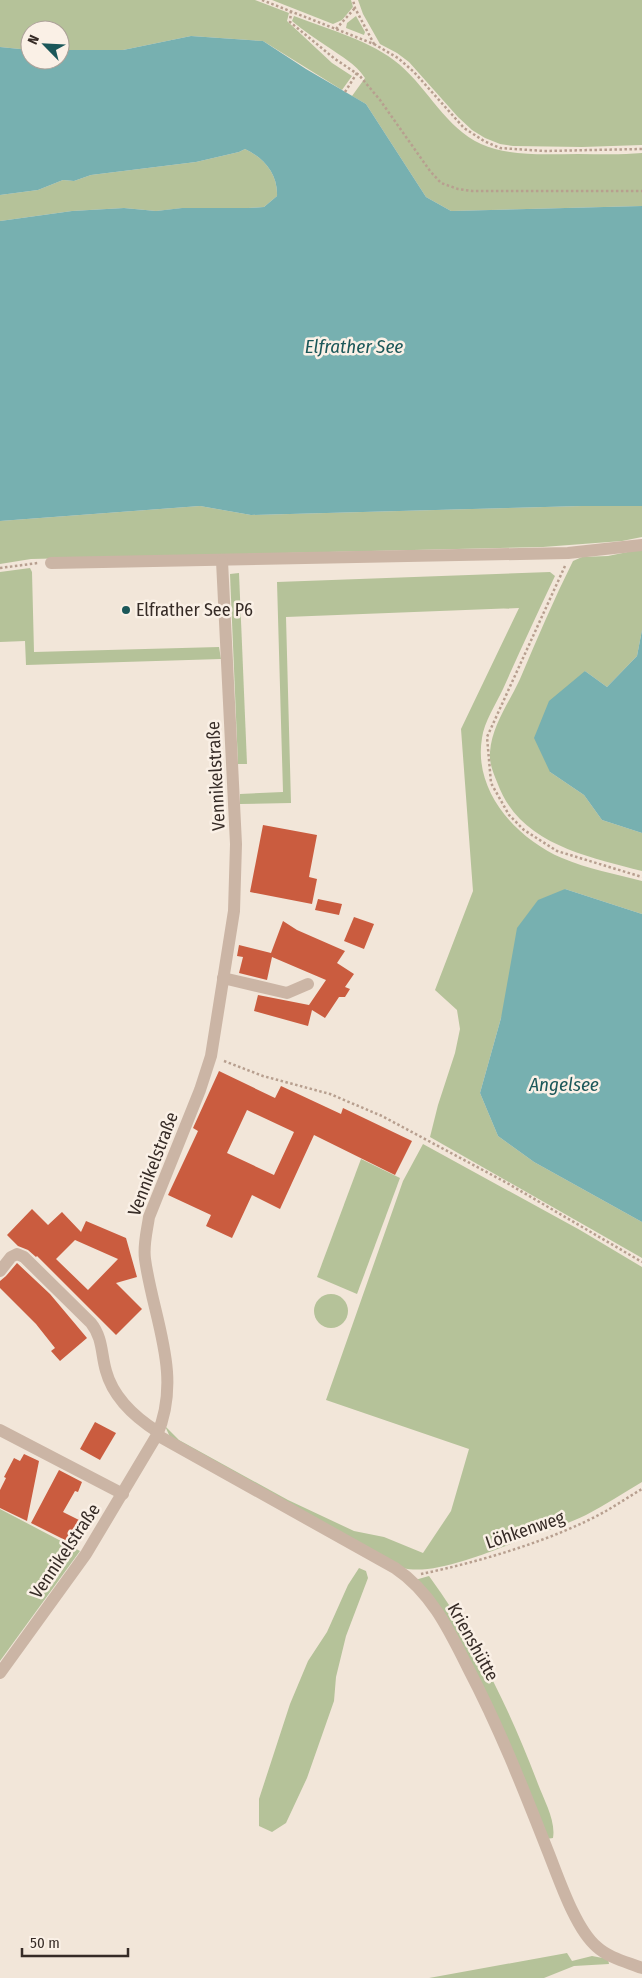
<svg xmlns="http://www.w3.org/2000/svg" width="642" height="1978" font-family="'Fira Sans Condensed',sans-serif">
<rect width="100%" height="100%" fill="#f2e6d9"/>
<g fill="#b5c299">
<path d="M0,0h255l34,13 -2,8 45,42 20,13 -10,14 -79,-49 -72,-5 -68,14h-63v-20h-30v20l-30,-3z"/>
<path d="M272,0h79l2,7 -11,13 -9,4z"/>
<path d="M358,0h284v145l-60,2 -69,-1 -13,-2 -15,-6 -13,-8 -14,-13 -49,-55 -12,-9 -17,-9 -17,-30z"/>
<path d="M294,16c35,14 77,24 106,49 28,24 46,63 81,79 29,13 65,10 97,10 21,0 43,1 64,-1v53l-191,5 -25,-14 -60,-93 -14,-8 13,-18c-10,-15 -23,-21 -37,-31 -12,-8 -24,-16 -36,-26z"/>
<path d="M356,16l9,16 -1,3 -18,-7 1,-5z"/>
<path d="M245,149c19,9 33,25 32,47l-13,11 -16,1h-65l-27,3 -32,-3 -52,3 -72,10v-26l38,-5 25,-10 11,1 17,-6 105,-13 43,-10z"/>
<path d="M200,506l51,9 331,-9h60v31l-20,4 -79,6 -512,12 -31,5v-43z"/>
<path d="M642,549v81l-5,26 -30,31 -22,-16 -35,101 34,23 18,25 40,13v38c-56,-15 -123,-27 -145,-89 -4,-10 -8,-19 -7,-30 2,-27 19,-49 30,-73 17,-40 34,-80 53,-118l9,-4 26,-1z"/>
<path d="M30,568l2,4 2,80 185,-5 2,12 -195,6 -1,-24 -25,1v-70z"/>
<path d="M550,572l5,4c-18,38 -35,75 -52,113 -7,15 -19,33 -21,49 -9,53 34,100 80,120 25,11 54,16 80,23v33l-77,-25 -64,129 -21,75 18,43 36,26 108,60v36l-212,-121 8,-32 17,-52 5,-24 -3,-19 -22,-20 38,-99 -12,-162 58,-121 -233,9 5,186 -51,1v-10l43,-2 -6,-210z"/>
<path d="M239,573l8,191h-9l-8,-190z"/>
<path d="M423,1144l157,86 62,37v215c-19,11 -37,23 -56,33 -21,10 -43,17 -65,25 -30,11 -87,36 -118,28l-233,-131 -5,-11 14,14 109,60 66,31 30,6 39,16 28,-42 18,-62 -143,-49 77,-219z"/>
<path d="M361,1159l39,19 -43,116 -40,-17z"/>
<circle cx="331" cy="1311" r="17"/>
<path d="M0,1509l80,42 -80,110z"/>
<path d="M359,1568l7,3 2,7 -22,58 -10,41 -2,24 -27,77 -21,45 -14,9 -13,-6v-27l31,-95 18,-43 19,-29 21,-47z"/>
<path d="M429,1576c47,64 81,134 109,208 6,16 18,37 15,54l-7,1 -27,-70 -104,-189z"/>
<path d="M567,1953l5,8 20,-5 16,3 1,5 -35,2 -30,12h-115z"/>
</g>
<g fill="#77b0b0">
<path d="M191,36l72,5 43,28 60,35 60,93 25,14 191,-5v300h-60l-331,9 -51,-9 -200,15v-300l72,-10 52,-3 32,3 26,-3h66l16,-1 13,-11c1,-22 -13,-38 -32,-47l-6,3 -43,10 -105,13 -17,6 -11,-1 -25,10 -38,5v-148l30,3v10h30v-10h63z"/>
<path d="M642,630v203l-40,-13 -18,-25 -34,-23 -16,-34 15,-37 36,-30 22,16 30,-31z"/>
<path d="M565,889l77,25v308l-108,-60 -36,-26 -18,-43 21,-75 16,-90 21,-28z"/>
</g>
<g fill="#ca5c3f" fill-rule="evenodd">
<path d="M263,825l54,10 -8,42 8,2 -5,25 -62,-12z"/>
<path d="M318,899l24,5 -3,11 -24,-5z"/>
<path d="M354,917l20,7 -10,25 -20,-8z"/>
<path d="M283,921l14,9 48,21 -8,12 17,11 -9,13 5,2 -5,8h-6l-14,21 -13,-8 -4,16 -54,-15 4,-16 51,10 17,-25 -54,-23 -5,23 -28,-7 4,-16 -6,-1 2,-11 32,8z"/>
<path d="M219,1071l56,27 6,-12 60,28 2,-6 69,33 -17,34 -81,-40 -34,74 -28,-14 -20,43 -26,-12 5,-11 -43,-20 30,-64 -5,-3zM247,1110l47,22 -20,43 -47,-22z"/>
<path d="M32,1209l16,16 14,-13 19,20 5,-11 40,17 11,39 -21,6 26,26 -26,26 -79,-79 -1,1 -8,-7 -10,-4 -11,-11zM75,1240l43,19 -30,31 -32,-31z"/>
<path d="M17,1263l33,31 37,44 -27,23 -9,-10 4,-3 -19,-24 -36,-36v-7l6,-5z"/>
<path d="M95,1422l21,11 -16,27 -20,-11z"/>
<path d="M24,1454l15,7 -12,60 -27,-13v-18l6,-12 -2,-1 10,-19 6,3z"/>
<path d="M59,1470l23,12 -4,10 -3,-1 -12,21 22,11 -10,22 -44,-22z"/>
</g>
<g fill="none" stroke-linecap="round" stroke-linejoin="round">
<g stroke="#b79f8f" stroke-width="2.5" stroke-dasharray="2.5 2.5" stroke-linecap="butt">
<path d="M262,0l112,44 -19,-36 -2,-8"/>
<path d="M291,11l-1,11 45,37 24,16 21,25 50,71 11,12 17,6 14,2h170"/>
<path d="M336,29l19,-21"/>
<path d="M374,44l24,14 16,14 50,56 20,13 16,7 44,3 98,-2"/>
<path d="M345,92l12,-19"/>
<path d="M565,566l-78,171 4,46 18,32 15,15 33,21 85,26"/>
<path d="M0,568l38,-5"/>
<path d="M224,1061l39,15 67,18 52,22 125,67 135,79"/>
<path d="M421,1574c58,-12 133,-34 185,-63 12,-7 24,-15 36,-22"/>
</g>
<g stroke="#cbb5a5" stroke-width="12">
<path d="M51,563l517,-10 74,-8"/>
<path d="M223,978l64,15 21,-9"/>
<path d="M0,1271l11,-14 6,-3 7,3 67,66c12,15 10,31 15,48 7,26 30,47 52,61"/>
<path d="M0,1430l123,64"/>
<path d="M157,1435l238,133c36,24 54,62 73,100 31,59 55,120 79,181 11,27 28,80 50,98 12,11 30,15 45,21"/>
<path d="M0,1673l86,-119 71,-119c26,-60 -4,-117 -12,-176 -2,-14 2,-28 4,-42l51,-127 11,-34 23,-145 2,-67 -14,-283"/>
</g>
</g>
<circle fill="#1b5759" stroke="#faf0e6" stroke-width="2" cx="126" cy="610" r="5"/>
<g text-anchor="middle" dominant-baseline="central" stroke-width="5" stroke-linejoin="round" paint-order="stroke">
<g font-size="18" fill="#362b26" stroke="#faf0e6" text-anchor="start">
<text x="136" y="610">Elfrather See P6</text>
</g>
<g font-size="18" fill="#362b26" stroke="#faf0e6">
<text transform="translate(216 776) rotate(-93)">Vennikelstraße</text>
<text transform="translate(153 1164) rotate(-69)">Vennikelstraße</text>
<text transform="translate(525 1530) rotate(-19)">Löhkenweg</text>
<text transform="translate(65 1551) rotate(-56)">Vennikelstraße</text>
<text transform="translate(473 1642) rotate(61)">Krienshütte</text>
</g>
<g font-size="19" font-style="italic" fill="#1b5759" stroke="#faf0e6">
<text x="354" y="346">Elfrather See</text>
<text x="564" y="1084">Angelsee</text>
</g>
</g>
<g transform="translate(45 45) rotate(294)"><circle r="24" fill="#faf0e6" stroke="#aca199"/>
<path d="M0-4L9 19L0 12L-9 19Z" fill="#1b5759"/>
<text y="-8" font-size="14" font-weight="bold" text-anchor="middle" fill="#362b26">N</text>
</g>
<path d="M22 1948v8h106v-8" fill="none" stroke="#362b26" stroke-width="2.5"/>
<text x="30" y="1948" font-size="15" fill="#362b26" stroke="#faf0e6" stroke-width="4" paint-order="stroke">50 m</text>
</svg>
